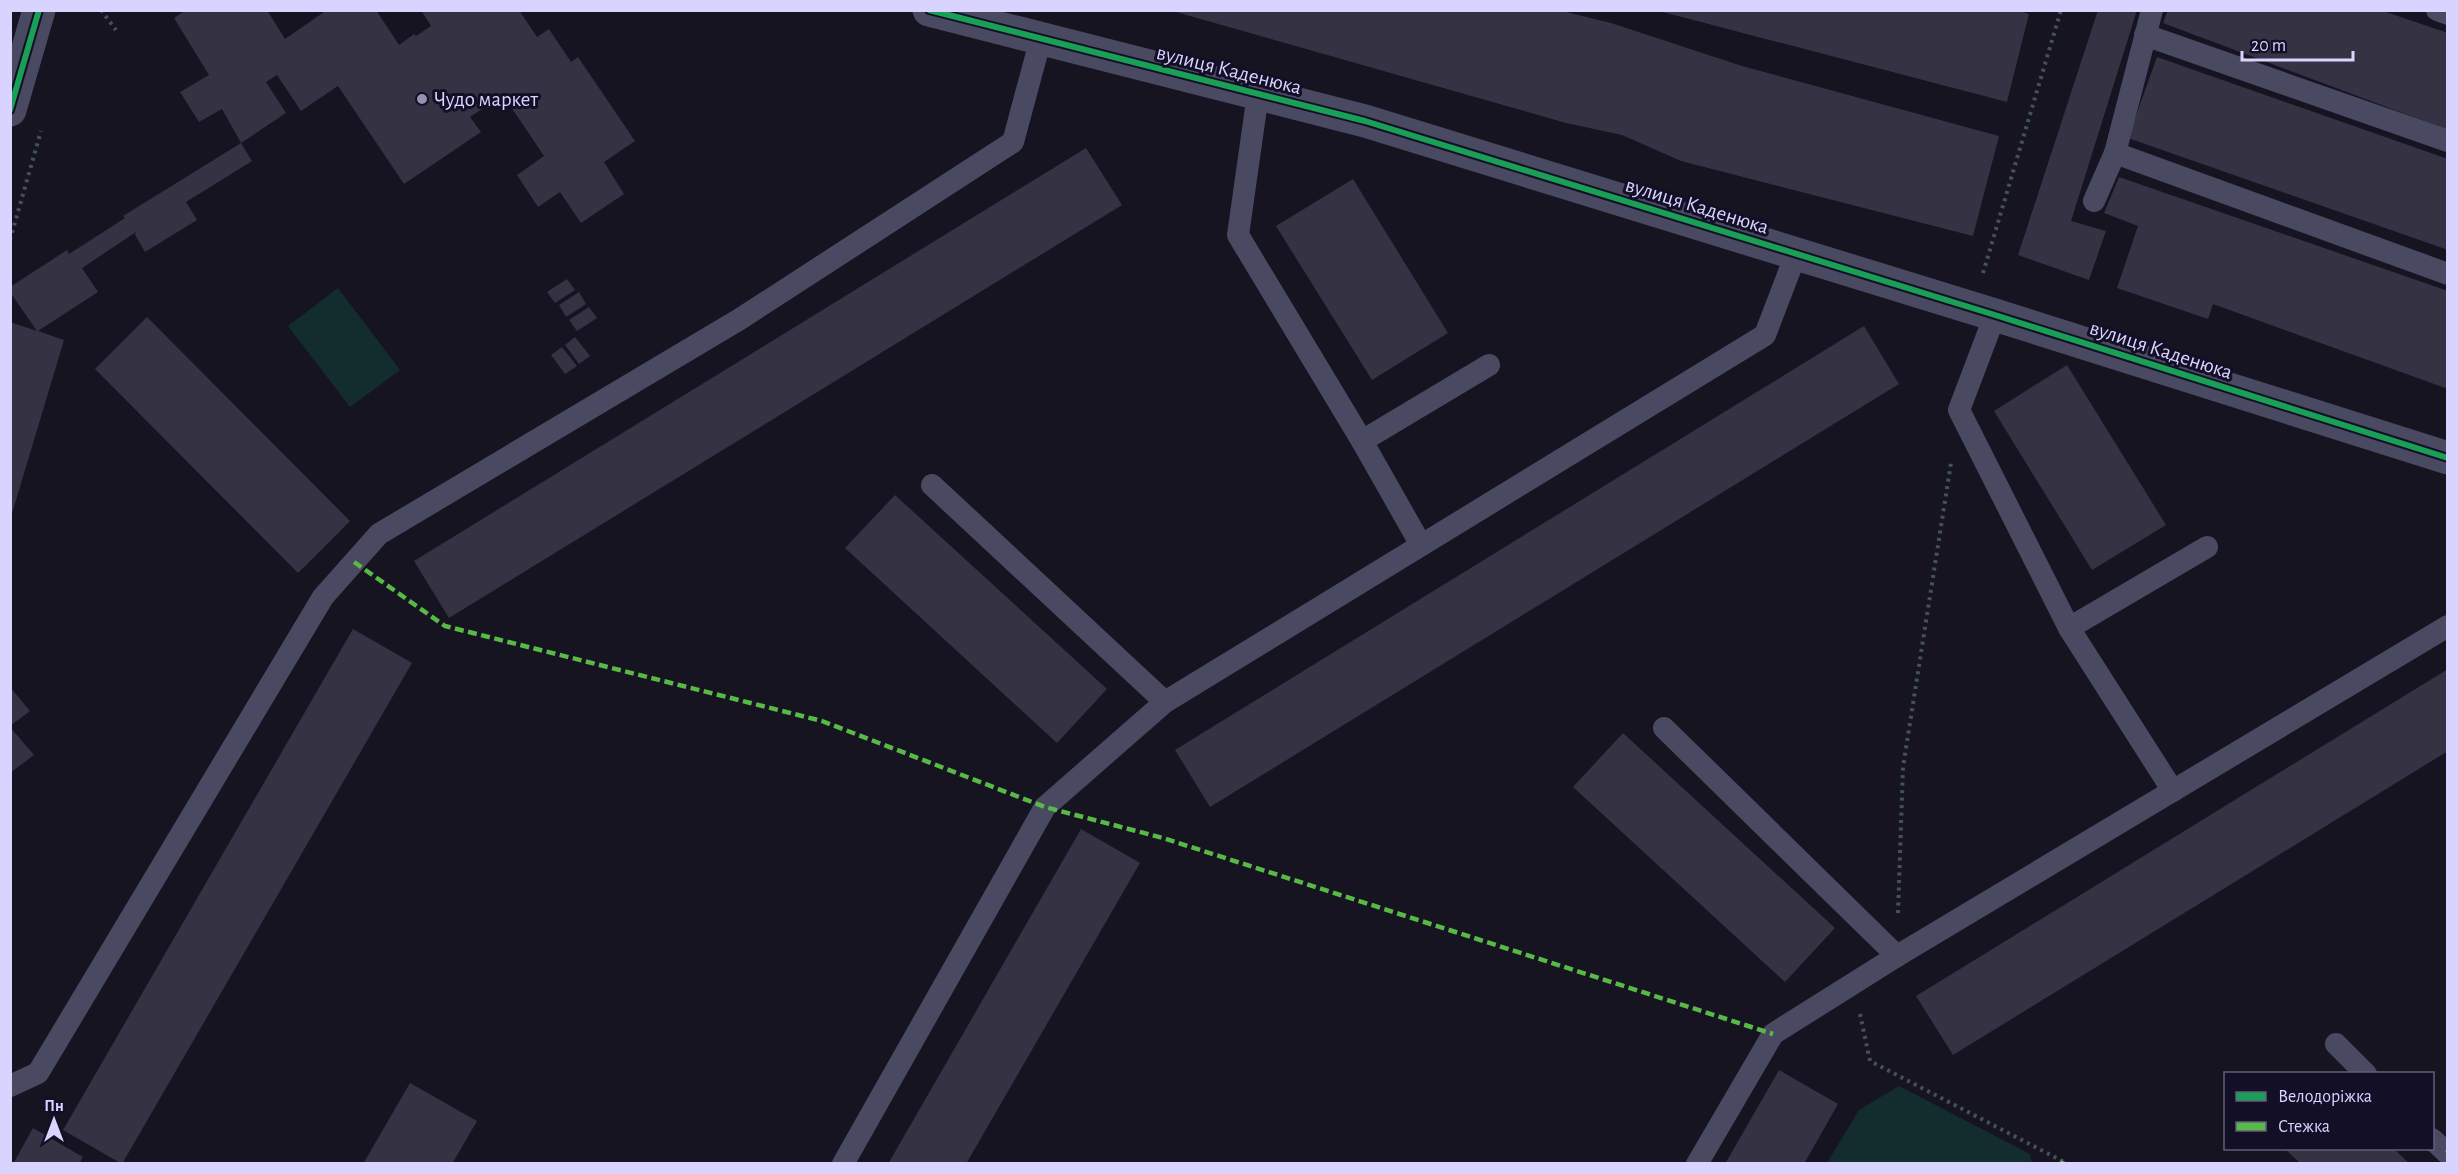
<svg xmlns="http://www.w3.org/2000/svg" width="2458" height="1174" font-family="'Alegreya Sans',sans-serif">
<rect width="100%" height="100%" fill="#161421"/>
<g fill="#132c2d">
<path d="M338,288l62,82 -50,37 -62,-81z"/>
<path d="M1899,1086l131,68 2,9h-205l32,-53z"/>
</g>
<g fill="#343243">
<path d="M186,10h81l18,29 42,-29h49l23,35 15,-11 2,2 15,-10 -10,-16h98l18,27 12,-8 22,33 7,-5 57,84 -31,21 20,32 -43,29 -21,-31 -22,15 -21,-32 27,-19 -41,-61 -33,22 11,15 -77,52 -66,-98 -37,25 -24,-36 -11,7 20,31 -45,30 11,18 -66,41 11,18 -52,32 -10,-17 1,-3 -54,36 16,24 -60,39 26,9 -54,180v-198l27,9 -27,-39v-5l57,-37 2,4 56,-36 -2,-2 118,-73 -19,-34 -23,13 -19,-30 29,-17 -35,-57z"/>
<path d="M1169,10h389l53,13 131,43 257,70 -26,100 -292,-75 -59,-26 -56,-12z"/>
<path d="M2017,10l12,4 -22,88 -348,-91z"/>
<path d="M2098,10h39l-66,211 35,10 -17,49 -71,-25z"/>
<path d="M2168,10h212l68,23v97l-285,-107z"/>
<path d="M2157,57l291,102v91l-320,-112z"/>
<path d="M1086,148l36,57 -673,413 -35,-57z"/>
<path d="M2119,177l329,114v98l-235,-85 -5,15 -91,-31 21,-62 -34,-13z"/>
<path d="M1353,179l95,154 -76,47 -96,-154z"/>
<path d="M567,279l8,11 -20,13 -8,-11z"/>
<path d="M579,292l7,12 -20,13 -7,-12z"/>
<path d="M589,307l8,11 -20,13 -8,-11z"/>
<path d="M147,317l203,204 -52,52 -203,-204z"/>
<path d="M1864,326l35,58 -689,423 -35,-57z"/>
<path d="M575,337l15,19 -11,8 -14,-19z"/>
<path d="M562,347l15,19 -12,8 -14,-19z"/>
<path d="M2067,365l99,160 -74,45 -98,-159z"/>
<path d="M895,495l212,194 -50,54 -212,-195z"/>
<path d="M353,629l59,34 -290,501 -59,-34z"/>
<path d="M2448,669v82l-495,304 -37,-59z"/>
<path d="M10,687l20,24 -20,15z"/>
<path d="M10,727l24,28 -24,18z"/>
<path d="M1623,733l212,195 -50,54 -212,-195z"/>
<path d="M1081,829l59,34 -174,301h-78z"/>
<path d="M1779,1070l59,34 -34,60h-79z"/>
<path d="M410,1083l67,38 -25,43h-89z"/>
<path d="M33,1128l50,29 -4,7h-66z"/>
<path d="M2284,1148h109l17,16h-109z"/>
</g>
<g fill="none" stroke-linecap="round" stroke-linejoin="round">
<g stroke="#44505f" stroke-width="4" stroke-dasharray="3 4.5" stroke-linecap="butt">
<path d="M101,10l15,20"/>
<path d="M10,240l31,-109"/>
<path d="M1983,273l78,-263"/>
<path d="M1898,913l5,-146 48,-304"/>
<path d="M1860,1014l10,47 198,103"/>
</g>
<g stroke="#4a4962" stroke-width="22">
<path d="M2437,10l11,4"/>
<path d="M2145,35l303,106"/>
<path d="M1258,94l-20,141 124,206"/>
<path d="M2115,153l333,121"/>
<path d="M2094,201l21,-48 37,-143"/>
<path d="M1995,315l-36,95 110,218"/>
<path d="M932,485l233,217"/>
<path d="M1421,545l-59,-104 127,-76"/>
<path d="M1664,728l233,228"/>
<path d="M2173,791l-104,-163 138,-81"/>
<path d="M2336,1044l30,30"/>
<path d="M10,1086l28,-13 285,-476 56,-63 361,-215 273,-177 28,-104"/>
<path d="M2432,1139l16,15"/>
<path d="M843,1164l202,-357 120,-105 600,-367 31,-81"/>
<path d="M1697,1164l76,-130 124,-78 551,-330"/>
</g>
<g stroke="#4a4962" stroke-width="33">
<path d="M929,10l436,111 630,194 453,143"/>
<path d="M10,110l29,-100"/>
</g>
<g stroke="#58b947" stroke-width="4.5" stroke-dasharray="9 4.5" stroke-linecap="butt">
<path d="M354,562l91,64 377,95 223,86 118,31 610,196"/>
<path d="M2446,1153l2,-1"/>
<path d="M2062,1164l1,-3"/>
</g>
<g stroke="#130f26" stroke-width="10">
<g id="cycleway">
<path d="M929,10l436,111 630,194 453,143"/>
<path d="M10,110l29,-100"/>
</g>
</g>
<use href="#cycleway" stroke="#1a9f57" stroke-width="6"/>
</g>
<circle fill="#9591b1" stroke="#130f26" stroke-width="2" cx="422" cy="99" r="6"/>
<g text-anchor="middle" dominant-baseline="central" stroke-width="6" stroke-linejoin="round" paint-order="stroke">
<g font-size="21" fill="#d9d4ff" stroke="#130f26">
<text transform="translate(1229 70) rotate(14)">вулиця Каденюка</text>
<text transform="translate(1697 206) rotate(17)">вулиця Каденюка</text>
<text transform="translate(2161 350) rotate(18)">вулиця Каденюка</text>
</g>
<g font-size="21" fill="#d9d4ff" stroke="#130f26" text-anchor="start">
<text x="434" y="99">Чудо маркет</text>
</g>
</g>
<rect width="2458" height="1174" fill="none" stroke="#d9d4ff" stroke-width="24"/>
<rect x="2224" y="1072" width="210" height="78" fill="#130f26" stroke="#625e7d" stroke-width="1.5"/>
<rect x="2236" y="1092" width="30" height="9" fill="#1a9f57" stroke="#625e7d" stroke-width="1.5"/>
<text x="2278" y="1102" font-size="18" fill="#d9d4ff">Велодоріжка</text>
<rect x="2236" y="1122" width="30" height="9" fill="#58b947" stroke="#625e7d" stroke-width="1.5"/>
<text x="2278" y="1132" font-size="18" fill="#d9d4ff">Стежка</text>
<g transform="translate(54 1120)" stroke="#130f26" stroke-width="4.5" paint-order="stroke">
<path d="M0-4.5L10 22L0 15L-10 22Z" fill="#d9d4ff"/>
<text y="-9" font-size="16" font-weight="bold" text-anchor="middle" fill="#d9d4ff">Пн</text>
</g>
<path d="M2242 51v9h111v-9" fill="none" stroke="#d9d4ff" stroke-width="3"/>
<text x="2251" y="51" font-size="18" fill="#d9d4ff" stroke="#130f26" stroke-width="4.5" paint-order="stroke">20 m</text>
</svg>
